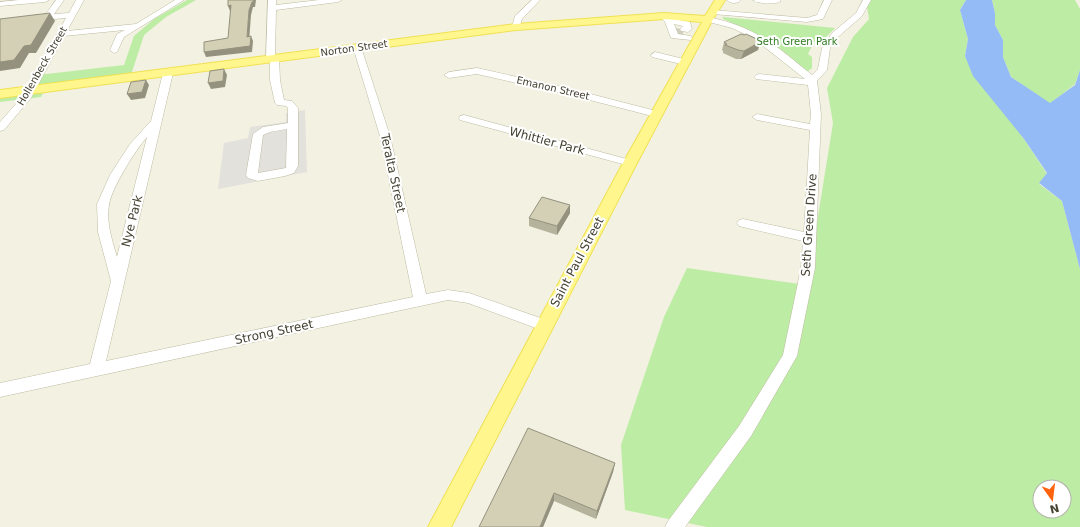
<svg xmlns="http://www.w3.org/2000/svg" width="1080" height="527" font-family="'DejaVu Sans',sans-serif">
<rect width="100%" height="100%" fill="#f3f1e1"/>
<g fill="#bdeca5" fill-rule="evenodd">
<path d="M187,0h9l-30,17 -22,18 -14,43 -85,11 -4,8 -41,5v-8l30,-3 8,-16 86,-10 10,-29 20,-17z"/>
<path d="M866,0h100l-6,10 8,29 -3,17 59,83 23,35 -8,10 23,17 18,68v258h-373l-82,-17 -4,-65 43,-128 23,-49 120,17 26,-162 -6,-35 26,-51 16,-18zM1040,487h24v24h-24z"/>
<path d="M992,0h83l5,9v61l-5,14 -25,20 -39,-27 -8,-20v-17l-8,-15v-12z"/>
<path d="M723,17l112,11 -15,15 -6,-1 -6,12 4,3v11l-5,4 -19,-17 -24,-18 -41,-18z"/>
</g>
<path fill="#e2e1db" d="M305,110l2,62 -89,17 6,-46 24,-5 2,-11 36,-5v-9z"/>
<path fill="#95bbf7" d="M966,0h26l3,13v12l8,15v17l8,20 39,26 25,-18 5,-15v199l-18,-68 -23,-18 8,-10 -23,-34 -51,-63 -8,-20 3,-17 -8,-29z"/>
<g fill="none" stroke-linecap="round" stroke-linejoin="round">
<path stroke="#d0cebe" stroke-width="9" stroke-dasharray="9 4.5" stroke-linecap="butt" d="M674,32l11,3"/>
<g stroke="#bebba3" stroke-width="1">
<g id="minor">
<path d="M19,0h30l-4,2 -45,4v-4z"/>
<path d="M56,0h8l-10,14 15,-1 7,-13h8l-17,31 69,-7 39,-24h9l-60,37 -7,15 -3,1 -4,-3 7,-16 8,-4 -61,6 -33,62 -27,32 -4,1v-9l22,-25 44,-79 -66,6v-4l45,-5z"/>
<path d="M268,0h8v5l43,-5h23l-4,2 -62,8 -1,45 4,3 1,22 4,20 8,1 6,7v58l-4,7 -9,3 -27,5 -10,-3 -2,-3 7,-41 10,-7 25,-4v-15l-2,-2 -9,-1 -2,-2 -5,-23v-18l-4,-3zM287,129l-1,39 -28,5 5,-38 7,-3z"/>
<path d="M532,0h8l-18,19 -3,10h-6l-1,-2 3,-11z"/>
<path d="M727,0h14c-3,4 -11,4 -14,0z"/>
<path d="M753,0h27l1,1c-6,4 -22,3 -28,-1z"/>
<path d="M824,0h8l-9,19 -16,3 -94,-8 -4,-2 4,-2 94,8 10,-3z"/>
<path d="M863,0h8l-9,16 -24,21 -8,11 -3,22 -10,11 4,33 -6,154 -18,88 -46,80 -66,91h-20l3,-6 71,-95 44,-71 18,-87 2,-27 -60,-14 -4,-1 -2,-3 2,-3 4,-1 61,13 6,-102 -53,-10 -5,-3 5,-3 53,10 1,-10 -3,-29 -52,-6 -2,-2 2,-2 3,-1 46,5 -52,-41 -21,-10 -27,-7 -1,-2 4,-2c48,10 67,28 104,58l6,-6 4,-21 10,-15 24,-20z"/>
<path d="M661,14h6l5,5 18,3 2,7 -4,3 -7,-1 -1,-2 3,-3 -9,-2 4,10 13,2 1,2 -1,2 -20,-2 -6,-16 -5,-6z"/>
<path d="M357,44l4,3 29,89 36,158 22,-4 21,3 80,28 2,4 -2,4 -5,2 -76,-28 -20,-3 -448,97v-14l90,-19 21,-83 -13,-49 -1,-28 13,-29 20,-31 21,-23 12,-48 5,-3 5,3 -67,288 307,-64 -33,-161 -27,-89zM147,137l-30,120c-5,-17 -11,-35 -8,-52 2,-16 27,-56 38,-68z"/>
<path d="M655,52l33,8 2,2 -5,3 -33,-8 -1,-2z"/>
<path d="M477,68l94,21 89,23 1,2 -5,3 -86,-22 -93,-21 -28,4 -5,-3 5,-3z"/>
<path d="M464,115l170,46 2,2 -2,2 -4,1 -170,-46 -1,-2 1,-2z"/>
</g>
</g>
<g stroke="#f0e152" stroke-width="2">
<path id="major" d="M715,0h10l-12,19 -76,144 -186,364h-23l195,-364 79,-141 -38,-3 -148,11 -516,68v-8l516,-66 148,-11 41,3z"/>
</g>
<use href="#minor" fill="#fff" fill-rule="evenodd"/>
<use href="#major" fill="#fff78e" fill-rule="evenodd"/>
</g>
<g fill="#b6b39c">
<path d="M759,40v1l1,1 -2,8 -17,9h-5l-13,-6v-2l-1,-1 2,-8z"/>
<path d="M570,205v8l-13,22 -28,-9v-8z"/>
<path d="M615,463l-2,9 -17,47 -42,-18 -11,26h-64z"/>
</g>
<g fill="#94927f">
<path d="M254,0h2l-1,7h-2l-2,8 -2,27 -2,-5 2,-27 3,-8z"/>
<path d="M231,5l2,5 -3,1 -2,-5z"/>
<path d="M50,13l5,8 -19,32h-7l-9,15 -20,3v-9l24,-16z"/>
<path d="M251,36l2,5 -1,11 -46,5 -2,-5z"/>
<path d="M759,40l-1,3 2,-1 -2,8 -17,9 3,-8z"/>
<path d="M224,69l3,6 -2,12 -14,2 -3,-6z"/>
<path d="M146,80l3,5 -4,13 -14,2 -4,-6z"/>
<path d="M570,205v8l-13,22v-9z"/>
<path d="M615,463l-2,9 -17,47 1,-8z"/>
<path d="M554,493v8l-11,26h-3z"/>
</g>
<g fill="#d4d0b5" stroke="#94927f">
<path d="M228,0h26l-1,2h-1l-3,8 -2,27 4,-1 -1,10 -46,6v-10l24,-4 3,-33 -3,1z"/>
<path d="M50,13l-19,32 -7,1 -10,14 -14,2v-43z"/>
<path d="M741,34l3,1 2,-1 13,6 -2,1 3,1 -16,9 -6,-1 -13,-5 2,-1 -3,-2z"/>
<path d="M224,69l-1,12 -15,2 2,-12z"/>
<path d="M146,80l-4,12 -15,2 4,-12z"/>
<path d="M542,197l28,8 -13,21 -28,-8z"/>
<path d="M528,428l87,35 -18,48 -43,-18 -14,34h-61z"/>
</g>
<g text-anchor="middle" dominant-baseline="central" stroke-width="4" stroke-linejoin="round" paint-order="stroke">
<g font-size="10" fill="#2f7b20" stroke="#fff">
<text x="797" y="41">Seth Green Park</text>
</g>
<g font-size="10" fill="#444131" stroke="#fff">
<text transform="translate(354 48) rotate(-8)">Norton Street</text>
<text transform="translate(42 66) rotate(-60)">Hollenbeck Street</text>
<text transform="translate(553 88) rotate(13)">Emanon Street</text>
</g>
<g font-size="12" fill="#444131" stroke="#fff">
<text transform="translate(547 141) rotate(15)">Whittier Park</text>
<text transform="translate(393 173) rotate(78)">Teralta Street</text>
<text transform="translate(132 221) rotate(-76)">Nye Park</text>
<text transform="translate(809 225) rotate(-86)">Seth Green Drive</text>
<text transform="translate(577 262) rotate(-62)">Saint Paul Street</text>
<text transform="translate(274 332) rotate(-12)">Strong Street</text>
</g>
</g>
<g transform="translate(1052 499) rotate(166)"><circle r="19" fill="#ffffff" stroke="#b4b3ad"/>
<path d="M0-3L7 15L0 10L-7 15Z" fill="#ff630c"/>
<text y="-6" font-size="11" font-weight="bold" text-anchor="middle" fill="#444131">N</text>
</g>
</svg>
